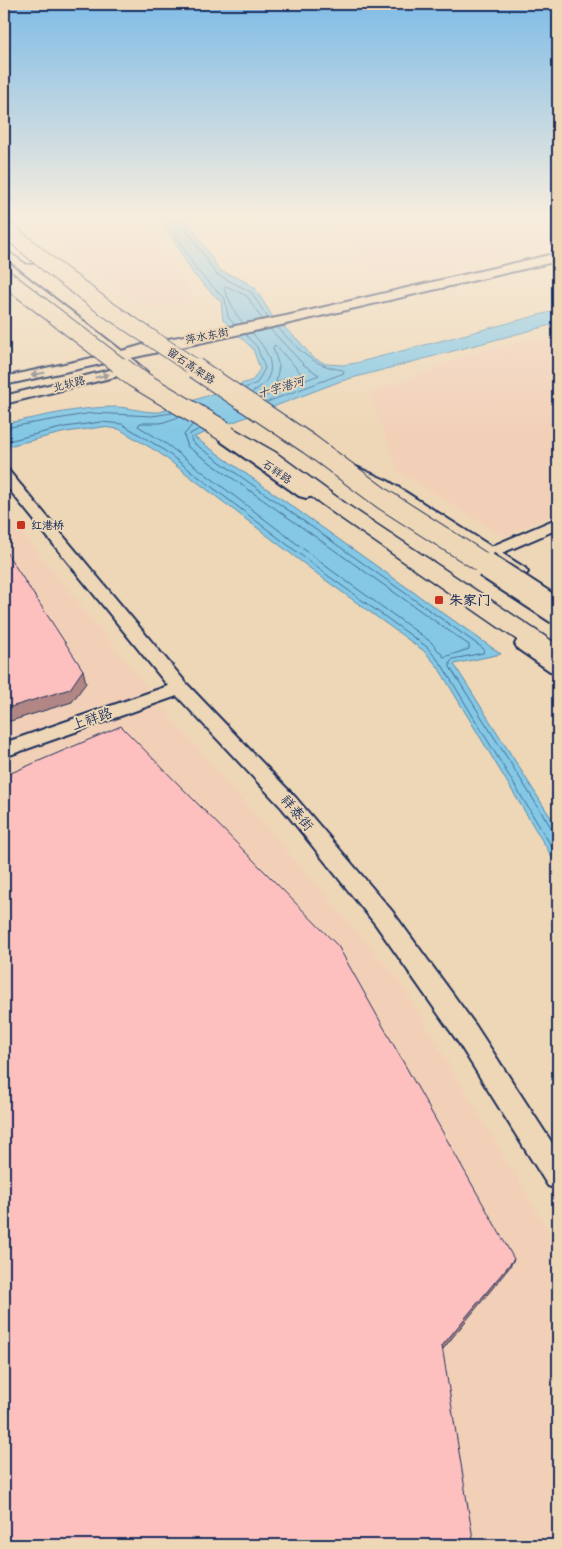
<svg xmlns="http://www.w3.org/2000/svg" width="562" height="1549" font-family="Pangolin,'LXGW WenKai TC',sans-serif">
<rect width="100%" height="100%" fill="#eed7b6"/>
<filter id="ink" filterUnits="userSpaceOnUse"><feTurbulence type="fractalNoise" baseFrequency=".02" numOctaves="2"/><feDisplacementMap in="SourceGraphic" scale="10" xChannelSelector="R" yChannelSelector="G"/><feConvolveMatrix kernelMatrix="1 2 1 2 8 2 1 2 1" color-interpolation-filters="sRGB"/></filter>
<g filter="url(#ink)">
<g fill="#f2d0b8">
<path d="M14,214h129l51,86 -46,10z"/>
<path d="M325,214h233v33l-158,29 -15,-1 -11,-4z"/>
<path d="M547,336l11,8v168l-54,25 -106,-66 -28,-77 108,-43z"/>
<path d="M4,510l171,212 224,258 159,267v298h-554z"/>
</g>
<path fill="#84c8e5" stroke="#5a8baf" d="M158,214h25l37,57 21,8 14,9 17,28 27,25 13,16 14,7 17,1 13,-2 202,-53v13l-217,58 -147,56 307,217 -47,10 104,165v38l-120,-200 -14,-16 -100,-72 -166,-127 -39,-23 -17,-2 -36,5 -62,15v-23c36,-7 73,-17 110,-17 16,0 30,6 46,5l93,-32 7,-11 -7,-20 -30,-29 -2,-18 -27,-27z"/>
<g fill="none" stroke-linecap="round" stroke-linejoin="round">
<g stroke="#456c94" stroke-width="1">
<path d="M164,214l33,57 28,28 3,18 7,8"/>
<path d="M179,214l1,5 36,55 35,18 17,26"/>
<path d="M243,323l-7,-9 -12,-25 2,-3 21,10 15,23"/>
<path d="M252,333c19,20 30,44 0,59"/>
<path d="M245,334l12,13 8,21 -8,15 -12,5"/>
<path d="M275,345l25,27v3l-24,7 3,-16 -6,-18z"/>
<path d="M260,398l59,-23 -15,-10 -34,-36"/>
<path d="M267,402l77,-29 -1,-3c-34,-5 -43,-20 -66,-43"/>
<path d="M179,417l-18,6h-21l-2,3 27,17 166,127 100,72 13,15 25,-8v-4l-281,-198 -4,-12 8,-10"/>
<path d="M4,428l88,-15 60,3 20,-3"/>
<path d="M199,429l-9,5 2,8 292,207 -1,4 -30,6 -3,3v5l102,162 6,2"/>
<path d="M4,442l61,-15 36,-5 21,2 39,24 166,127 100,72 15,18 116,192"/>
</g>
<g stroke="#1b2f5e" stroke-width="4">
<g id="minor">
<path d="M120,352l4,1 2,3 -2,3 -120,26v-8z"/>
<path d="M134,364l6,4 -1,3 -135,33v-8z"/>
<path d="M4,470l5,1 178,213 109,114 96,113 84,115 82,126v37l-10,-3 -90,-144 -82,-117 -94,-117 -105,-112 -173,61v-14l164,-57 -164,-203z"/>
<path d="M558,518v11l-63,27h-12l-2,-3 2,-3z"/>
</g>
</g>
<g stroke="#1b2f5e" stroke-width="4">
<g id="major">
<path d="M558,253v8l-272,63 -155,34 16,14 -2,3h-12l-129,-102v-11l5,1 113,88 31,-9 133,-26z"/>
<path d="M228,433l6,1 79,54 2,4 -2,4 -7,2 -7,-2 -77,-54 -3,-4 3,-4z"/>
<path d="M352,465l36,16 137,87 3,4 -3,4 -7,2 -7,-2 -137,-87 -28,-15 -3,-4 3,-4z"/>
<path d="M526,637l8,2 24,16v18l-8,-2 -32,-22 -3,-5 3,-5z"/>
</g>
</g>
<g stroke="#1b2f5e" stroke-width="3">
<g id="highway">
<path d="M4,236l5,1 28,20 2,3 -2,3h-10l-23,-16z"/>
<path d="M224,425l7,2 44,25 74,54 209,139v19l-9,-2 -214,-148 -74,-54 -44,-25 -3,-4 3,-4z"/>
</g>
</g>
<use href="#minor" fill="#eed7b6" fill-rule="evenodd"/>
<use href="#major" fill="#eed7b6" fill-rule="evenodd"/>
<use href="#highway" fill="#eed7b6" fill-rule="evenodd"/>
<g stroke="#1b2f5e" stroke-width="18" stroke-linecap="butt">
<g id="highway-bridge-far2">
<path d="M4,227l50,42 49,37 94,63"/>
<path d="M4,277l120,92"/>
</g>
</g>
<g stroke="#1b2f5e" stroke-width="22" stroke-linecap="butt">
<g id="highway-bridge-far1">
<path d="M122,368l12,9 90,54"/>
<path d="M195,368l114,76 74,55 105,67"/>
</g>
</g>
<g stroke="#1b2f5e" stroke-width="29" stroke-linecap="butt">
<path id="highway-bridge" d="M486,565l72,47"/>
</g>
<use href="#highway-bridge-far2" stroke="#eed7b6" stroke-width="16"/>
<use href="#highway-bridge-far1" stroke="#eed7b6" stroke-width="20"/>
<use href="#highway-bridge" stroke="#eed7b6" stroke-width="25"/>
</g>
<g fill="#b18685" stroke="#1b2f5e">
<path d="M83,670l3,13 -14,19 -68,21v-14z"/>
<path d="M514,1259l-5,9 -70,86 3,-8z"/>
</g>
<g fill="#fdc0be" stroke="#1b2f5e">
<path d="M4,549l79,121 -13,19 -66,20z"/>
<path d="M121,726l217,220 176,313 -72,87 32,199h-470v-769z"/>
</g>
<defs><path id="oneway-solid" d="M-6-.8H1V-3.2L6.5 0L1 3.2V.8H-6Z" transform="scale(1.25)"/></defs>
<g fill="#84838a">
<use href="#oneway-solid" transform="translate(38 374) rotate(168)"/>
<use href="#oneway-solid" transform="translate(102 376) rotate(-14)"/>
</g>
</g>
<linearGradient id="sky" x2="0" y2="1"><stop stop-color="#80bce7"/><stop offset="0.5" stop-color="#f7edde"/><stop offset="1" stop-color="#f7edde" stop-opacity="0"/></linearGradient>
<rect width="562" height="431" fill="url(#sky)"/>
<g fill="#c8321e" stroke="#eed7b6" stroke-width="2">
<rect x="16" y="520" width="10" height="10" rx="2.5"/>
<rect x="434" y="595" width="10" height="10" rx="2.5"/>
</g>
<g text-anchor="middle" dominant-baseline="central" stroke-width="4" stroke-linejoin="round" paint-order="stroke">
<g font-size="11" fill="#1b2f5e" stroke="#eed7b6">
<text transform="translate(207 336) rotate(-11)">萍水东街</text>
<text transform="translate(191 366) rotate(34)">留石高架路</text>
<text transform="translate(69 384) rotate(-14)">北软路</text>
<text transform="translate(277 472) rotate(35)">石祥路</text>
</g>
<g font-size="11" font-weight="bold" fill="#1b2f5e" stroke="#eed7b6" text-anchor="start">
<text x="31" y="525">红港桥</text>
</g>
<g font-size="12" font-style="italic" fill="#2b4672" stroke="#eed7b6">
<text transform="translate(281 388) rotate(-17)">十字港河</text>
</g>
<g font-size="14" font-weight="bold" fill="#1b2f5e" stroke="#eed7b6" text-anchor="start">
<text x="449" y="600">朱家门</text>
</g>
<g font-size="14" fill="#1b2f5e" stroke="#eed7b6">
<text transform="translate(92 719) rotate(-19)">上祥路</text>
<text transform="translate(297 813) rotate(50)">祥泰街</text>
</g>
</g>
<rect width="562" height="1549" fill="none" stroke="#eed7b6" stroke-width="20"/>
<rect x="10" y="10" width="542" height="1529" fill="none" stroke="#1b2f5e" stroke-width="2" filter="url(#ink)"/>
</svg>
